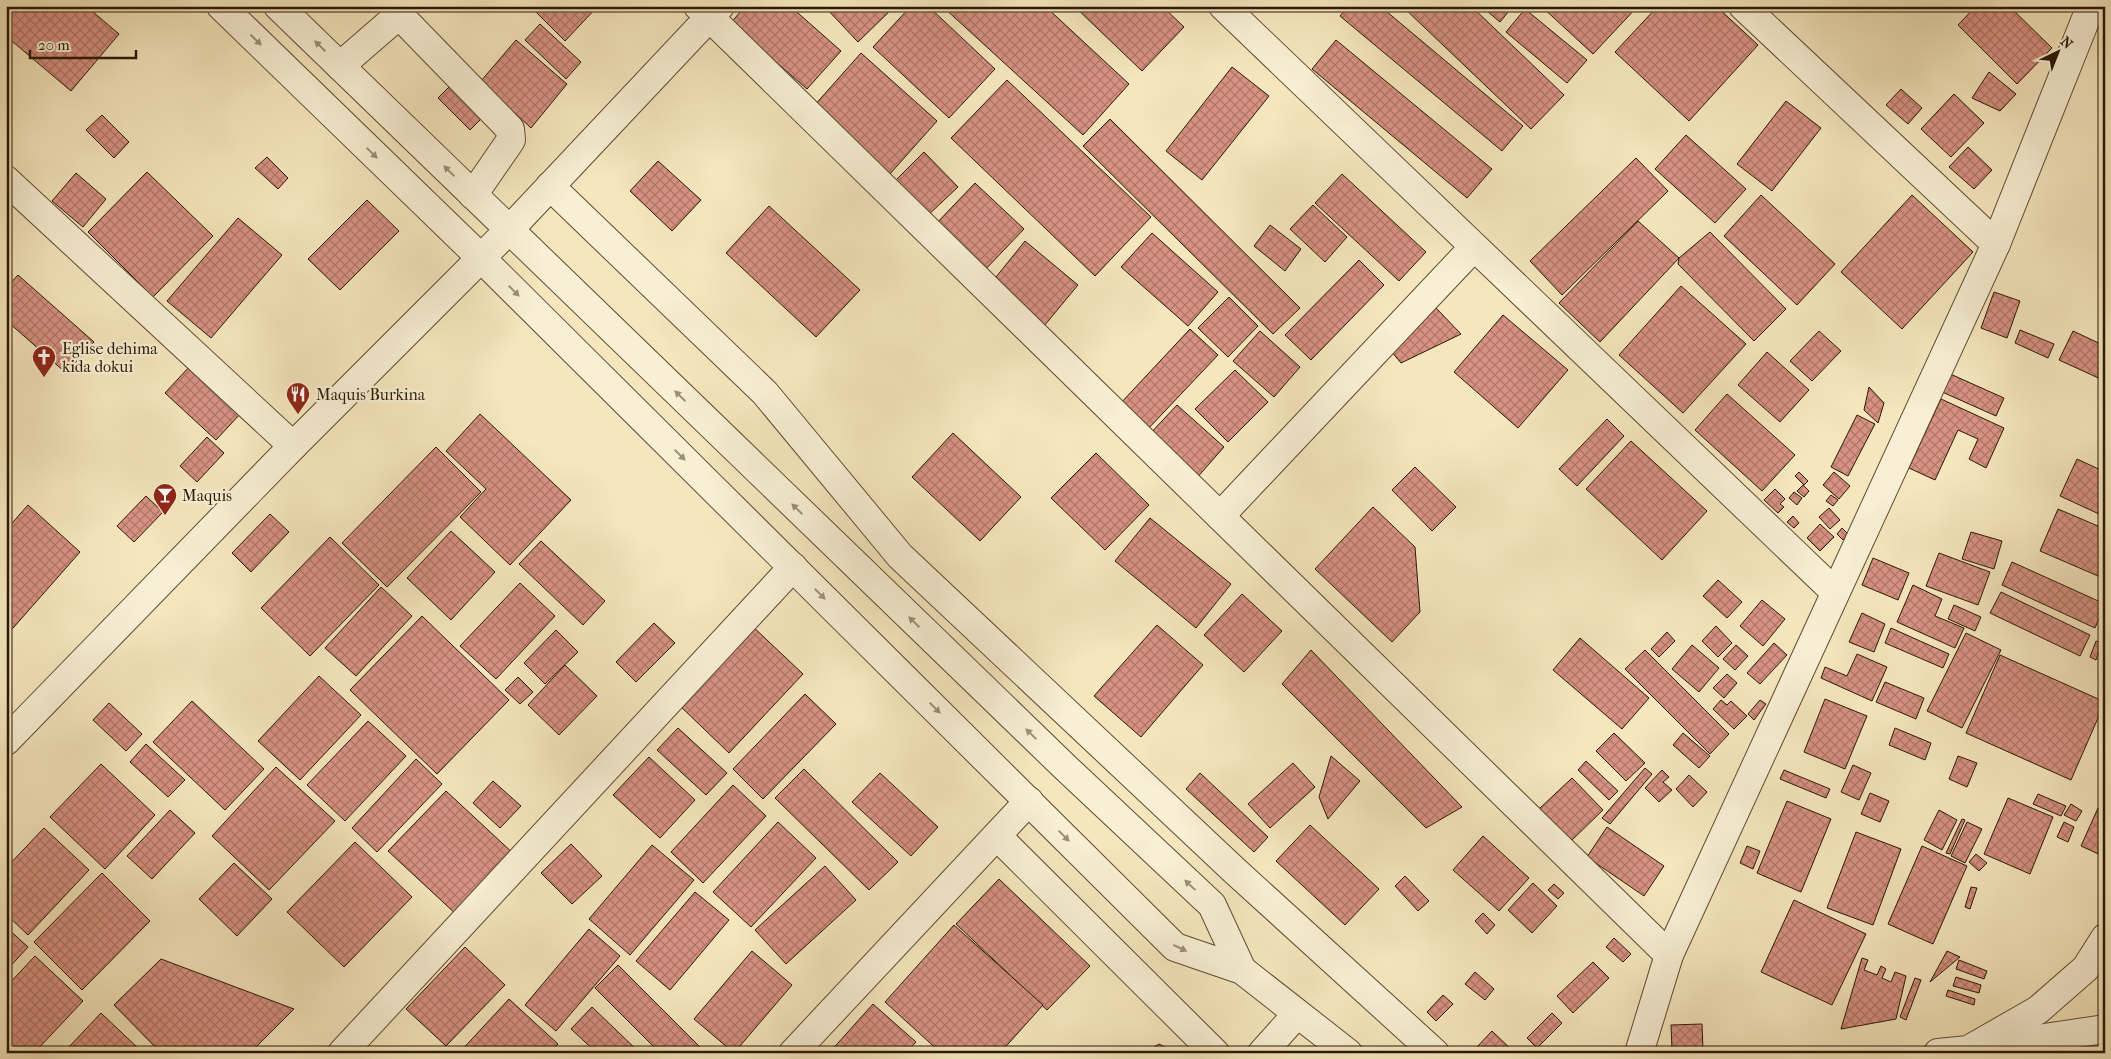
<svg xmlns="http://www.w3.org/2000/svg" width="2111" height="1059" font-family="'IM FELL French Canon',serif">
<defs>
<pattern id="building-cross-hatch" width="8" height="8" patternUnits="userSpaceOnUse" patternTransform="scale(1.25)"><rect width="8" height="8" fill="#d79283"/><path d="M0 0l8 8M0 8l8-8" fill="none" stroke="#af7669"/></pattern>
</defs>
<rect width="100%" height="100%" fill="#f5e6bd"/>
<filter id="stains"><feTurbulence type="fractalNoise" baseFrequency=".004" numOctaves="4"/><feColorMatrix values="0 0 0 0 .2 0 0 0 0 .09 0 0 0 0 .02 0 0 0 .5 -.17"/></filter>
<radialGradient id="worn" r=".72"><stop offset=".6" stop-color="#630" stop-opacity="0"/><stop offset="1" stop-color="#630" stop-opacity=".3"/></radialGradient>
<g fill="url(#building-cross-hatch)" stroke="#2a1904">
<path d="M10,6h76l33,28 -48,57 -65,-55v-26z"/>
<path d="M530,6h68l-33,35z"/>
<path d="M745,6h45l51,45 -34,38 -76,-66z"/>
<path d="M824,6h71l-37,36z"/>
<path d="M911,6h17l67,63 -46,49 -76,-71z"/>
<path d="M942,6h103l84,78 -46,51z"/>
<path d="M1074,6h88l22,21 -42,44z"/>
<path d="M1348,6h32l143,120 -21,25 -162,-135z"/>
<path d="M1402,6h69l93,89 -33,34z"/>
<path d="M1481,6h32l-13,16z"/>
<path d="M1541,6h97l-45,48z"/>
<path d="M1658,6h58l42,39 -69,76 -74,-69z"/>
<path d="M1976,6h33l43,42 -35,36 -59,-59z"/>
<path d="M1525,9l62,51 -20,23 -61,-51z"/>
<path d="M540,24l41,38 -15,17 -41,-39z"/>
<path d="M516,40l51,44 -36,44 -50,-47z"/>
<path d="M1336,40l156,129 -25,29 -155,-129z"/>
<path d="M861,53l76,68 -48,54 -76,-68z"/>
<path d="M1232,67l37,29 -67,84 -36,-29z"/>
<path d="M1989,72l27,22 -16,17 -28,-13z"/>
<path d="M1007,80l144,137 -56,59 -144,-138z"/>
<path d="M452,84l32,32 -14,14 -32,-32z"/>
<path d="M1901,89l21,19 -14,16 -22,-19z"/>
<path d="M1954,94l30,29 -33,34 -30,-28z"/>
<path d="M1786,101l35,27 -49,63 -35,-27z"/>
<path d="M102,115l27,27 -15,16 -28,-28z"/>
<path d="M1110,119l190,189 -27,26 -190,-188z"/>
<path d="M1686,135l60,54 -31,34 -60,-54z"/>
<path d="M1968,147l24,23 -18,19 -25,-22z"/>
<path d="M924,152l34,35 -32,30 -33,-34z"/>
<path d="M267,157l21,21 -10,11 -23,-21z"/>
<path d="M1636,158l32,33 -106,104 -32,-34z"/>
<path d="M658,161l43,39 -29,31 -42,-40z"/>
<path d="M147,172l66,64 -60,61 -65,-65z"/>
<path d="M76,173l30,26 -23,28 -31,-26z"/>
<path d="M1342,174l84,78 -27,29 -84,-78z"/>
<path d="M975,183l49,46 -42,44 -49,-46z"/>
<path d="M1761,195l74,69 -38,41 -73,-69z"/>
<path d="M1912,195l61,57 -71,77 -61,-57z"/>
<path d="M367,200l32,31 -59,59 -32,-31z"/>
<path d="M1313,205l34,32 -22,25 -35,-33z"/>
<path d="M769,206l91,84 -44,47 -90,-84z"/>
<path d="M238,218l44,37 -71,83 -44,-37z"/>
<path d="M1638,221l41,37 -79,84 -41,-39z"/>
<path d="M1270,225l31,24 -16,22 -31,-25z"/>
<path d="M1710,232l76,77 -32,32 -76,-77 1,-6z"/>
<path d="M1152,233l66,59 -30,34 -67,-59z"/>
<path d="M1025,241l53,44 -34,41 -52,-44z"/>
<path d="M1359,260l25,25 -73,75 -26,-25z"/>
<path d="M18,275l76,67 -28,31 -58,-51 -2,2v-36z"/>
<path d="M1681,286l65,58 -63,69 -64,-58z"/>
<path d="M1994,292l26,9 -13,37 -26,-10z"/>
<path d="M1229,297l29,29 -30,31 -30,-29z"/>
<path d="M1436,308l25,26 -60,29 -10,-12z"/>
<path d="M1503,315l65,55 -50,58 -64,-56z"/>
<path d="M1190,329l28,26 -72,76 -27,-26z"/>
<path d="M2020,330l34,14 -6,14 -33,-15z"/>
<path d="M1260,331l40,36 -26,30 -41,-36z"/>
<path d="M1819,331l22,20 -29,30 -22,-20z"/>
<path d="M2073,331l32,15v35l-46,-21z"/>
<path d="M1767,352l42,38 -29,32 -42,-37z"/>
<path d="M190,366l51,47 -25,27 -51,-47z"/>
<path d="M1235,370l33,32 -40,40 -33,-33z"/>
<path d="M1948,373l56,25 -8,18 -56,-25z"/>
<path d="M1869,387l15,16 -6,20 -14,-13z"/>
<path d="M1727,394l68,61 -33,36 -67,-61z"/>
<path d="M1941,399l63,29 -18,40 -17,-9 9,-20 -20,-9 -23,50 -26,-12z"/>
<path d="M1177,405l47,42 -29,33 -48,-43z"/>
<path d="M480,414l91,86 -61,65 -50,-48 26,-28 -40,-38z"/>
<path d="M1857,415l18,9 -27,52 -17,-9z"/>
<path d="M1607,419l17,17 -47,50 -18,-17z"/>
<path d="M953,433l68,64 -41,44 -68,-64z"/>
<path d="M207,437l17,16 -27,29 -17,-16z"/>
<path d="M1631,441l76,70 -45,49 -76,-71z"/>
<path d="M436,447l45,45 -94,95 -45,-44z"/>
<path d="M1096,453l53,52 -44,45 -54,-52z"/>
<path d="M2077,459l28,13v31l-6,11 -39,-18z"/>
<path d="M1415,467l41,40 -24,24 -40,-41z"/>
<path d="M1799,472l9,9 -4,4 -9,-9z"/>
<path d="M1834,472l16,14 -11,13 -16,-14z"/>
<path d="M1803,485l6,6 -5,6 -7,-6z"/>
<path d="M1775,489l10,10 -5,5 4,3 -6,6 -14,-13z"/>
<path d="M1794,492l8,6 -5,7 -8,-7z"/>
<path d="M1831,495l7,5 -5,6 -7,-5z"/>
<path d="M146,496l17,16 -29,30 -17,-16z"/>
<path d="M28,505l52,47 -74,84v-106z"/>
<path d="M1373,507l42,40 5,65 -28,30 -77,-73z"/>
<path d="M1829,508l11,12 -10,9 -11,-12z"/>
<path d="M2058,509l47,20v50l-65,-28z"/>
<path d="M270,514l19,18 -38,40 -19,-19z"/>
<path d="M1793,516l6,7 -5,5 -7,-6z"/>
<path d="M1150,518l81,66 -35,44 -81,-67z"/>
<path d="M1820,524l14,13 -14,14 -13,-13z"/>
<path d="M1842,528l6,6 -5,6 -6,-6z"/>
<path d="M451,531l44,41 -44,48 -44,-42z"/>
<path d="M1971,532l31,9 -8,28 -32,-10z"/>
<path d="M330,537l49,48 -69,71 -49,-48z"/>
<path d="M541,541l64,60 -22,24 -64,-61z"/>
<path d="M1939,553l51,19 -12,33 -52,-19z"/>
<path d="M1873,558l36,15 -11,27 -36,-15z"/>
<path d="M2012,562l93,42 -10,24 -93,-43z"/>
<path d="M1718,580l24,22 -15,16 -24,-22z"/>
<path d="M520,583l35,33 -59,63 -36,-33z"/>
<path d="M1913,585l29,14 -7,17 29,12 -9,20 -58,-26z"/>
<path d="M381,587l31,29 -56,60 -31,-28z"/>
<path d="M2001,592l89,43 -10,21 -90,-43z"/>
<path d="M1242,594l40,37 -38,41 -40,-37z"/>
<path d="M1762,600l23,19 -22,27 -23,-20z"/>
<path d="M1954,605l27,12 -6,14 -27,-12z"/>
<path d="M1862,613l23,11 -11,28 -25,-10z"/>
<path d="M422,616l87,84 -72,74 -87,-84z"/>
<path d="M654,623l21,20 -39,39 -20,-20z"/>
<path d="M750,624l53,50 -74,79 -52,-50z"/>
<path d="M1157,625l46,40 -62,72 -47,-41z"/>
<path d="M1716,626l16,17 -14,14 -16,-16z"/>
<path d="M1891,628l58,26 -6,14 -58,-25z"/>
<path d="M556,630l22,22 -33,32 -21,-21z"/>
<path d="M1667,632l8,9 -16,16 -8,-8z"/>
<path d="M1966,633l35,17 -39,78 -35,-17z"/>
<path d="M1580,638l69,60 -27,31 -69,-59z"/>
<path d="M2096,641l6,2 -6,17 -6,-3z"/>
<path d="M1774,643l13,12 -27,29 -13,-11z"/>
<path d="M1692,645l27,23 -20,24 -27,-23z"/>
<path d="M1736,645l12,11 -13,14 -12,-11z"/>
<path d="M1311,650l151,157 -36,21 -144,-144z"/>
<path d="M1645,650l84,84 -19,20 -85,-85z"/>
<path d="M1857,654l30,13 -15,34 -51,-23 4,-11 22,9z"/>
<path d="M2000,655l105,47 -34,78 -105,-47z"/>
<path d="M565,665l32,31 -38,39 -31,-30z"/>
<path d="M1727,674l10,9 -13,15 -11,-10z"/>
<path d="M319,676l42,39 -61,65 -42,-39z"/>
<path d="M518,677l15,15 -13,12 -15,-14z"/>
<path d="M1885,682l39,16 -8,21 -40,-17z"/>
<path d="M805,694l31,30 -73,75 -30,-30z"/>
<path d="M1825,699l42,17 -22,53 -41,-17z"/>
<path d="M1721,700l6,5 4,-4 16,15 -13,13 -21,-20z"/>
<path d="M1760,700l6,4 -12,16 -6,-6z"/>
<path d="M192,701l72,68 -39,41 -72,-68z"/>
<path d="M109,703l33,31 -16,17 -33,-31z"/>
<path d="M368,721l38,35 -61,65 -38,-36z"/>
<path d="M678,728l49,45 -21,22 -49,-45z"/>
<path d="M1895,728l36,15 -6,17 -36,-15z"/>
<path d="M1614,733l31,30 -19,18 -30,-30z"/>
<path d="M1683,733l27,23 -11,12 -26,-23z"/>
<path d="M146,744l39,36 -17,17 -38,-35z"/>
<path d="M1331,756l29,25 -32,38 -9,-22z"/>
<path d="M1958,756l19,7 -10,24 -18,-8z"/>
<path d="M649,757l46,43 -35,38 -47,-43z"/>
<path d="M416,759l26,25 -65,68 -25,-24z"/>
<path d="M1586,761l32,30 -9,9 -31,-30z"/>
<path d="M1293,763l22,24 -45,41 -22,-24z"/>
<path d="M101,764l54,51 -50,54 -55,-52z"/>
<path d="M1853,765l18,8 -12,27 -18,-8z"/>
<path d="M276,767l59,54 -66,69 -57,-54z"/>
<path d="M1645,768l7,6 -42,50 -8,-6z"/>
<path d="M804,769l94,93 -29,28 -94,-92z"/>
<path d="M1662,770l7,7 -6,5 9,8 -13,12 -14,-14z"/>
<path d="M1784,770l46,19 -4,9 -46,-19z"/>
<path d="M880,773l58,54 -27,29 -59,-54z"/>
<path d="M1200,773l68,64 -14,15 -68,-63z"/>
<path d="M1689,775l18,17 -14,15 -17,-18z"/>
<path d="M1572,778l31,32 -32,31 -32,-32z"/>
<path d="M493,781l28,25 -21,22 -27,-25z"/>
<path d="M733,785l33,31 -63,67 -32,-31z"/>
<path d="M446,791l70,65 -58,60 -70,-65z"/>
<path d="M1870,793l19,8 -9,21 -19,-8z"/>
<path d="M2038,794l28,12 -5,10 -28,-12z"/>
<path d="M2008,798l45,19 -23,57 -46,-20z"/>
<path d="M1787,801l44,18 -30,73 -44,-19z"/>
<path d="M2071,804l11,7 -6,10 -12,-6z"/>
<path d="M2098,808l7,3v46l-24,-11z"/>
<path d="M170,810l25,23 -43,46 -25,-23z"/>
<path d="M1939,810l18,10 -15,30 -18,-10z"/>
<path d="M1962,819l3,1 -15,34 -4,-1z"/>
<path d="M778,822l38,36 -65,69 -38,-35z"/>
<path d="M1967,822l15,7 -17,34 -14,-7z"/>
<path d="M2064,822l10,5 -6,15 -11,-5z"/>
<path d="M1310,825l69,64 -34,36 -69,-64z"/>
<path d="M1607,827l57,39 -20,30 -57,-39z"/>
<path d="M44,828l45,42 -61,65 -22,-21v-46z"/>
<path d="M1856,832l45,17 -28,76 -46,-17z"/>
<path d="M1483,836l46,42 -30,33 -46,-41z"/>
<path d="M355,842l57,55 -68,70 -57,-55z"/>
<path d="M571,844l31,32 -30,28 -31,-31z"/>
<path d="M652,845l42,35 -64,75 -41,-36z"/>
<path d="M1747,846l13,5 -7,18 -13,-6z"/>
<path d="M1922,846l45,20 -34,78 -45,-20z"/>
<path d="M1976,854l11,9 -8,8 -10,-9z"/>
<path d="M234,863l38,36 -35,37 -38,-37z"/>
<path d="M825,866l31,34 -70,64 -31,-34z"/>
<path d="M102,873l48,48 -68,69 -48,-48z"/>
<path d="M1405,876l24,25 -11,10 -23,-25z"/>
<path d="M999,879l91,87 -43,44 -91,-86z"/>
<path d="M1533,883l24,23 -25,27 -24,-23z"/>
<path d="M1554,884l10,9 -6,6 -10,-9z"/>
<path d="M1971,887l6,1 -7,21 -5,-2z"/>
<path d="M695,892l34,28 -59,70 -34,-29z"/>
<path d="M1794,900l72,34 -34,71 -71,-33z"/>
<path d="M1483,913l12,12 -8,9 -12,-13z"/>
<path d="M954,925l89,80 -43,48h-59l-56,-51z"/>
<path d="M6,927l22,20 -22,24z"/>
<path d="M589,929l31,27 -64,75 -31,-26z"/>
<path d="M1614,938l17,16 -8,8 -17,-15z"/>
<path d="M465,947l40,38 -59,61 -40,-37z"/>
<path d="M752,951l40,34 -58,68 -40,-34z"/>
<path d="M1947,951l13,6 -30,25z"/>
<path d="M35,956l48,45 -49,52h-28v-66z"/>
<path d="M1862,958l6,2 -4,10 13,5 4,-9 5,3 -4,9 9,4 4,-10 11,4 -10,43 -55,10z"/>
<path d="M161,959l133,50 -44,44h-89l-47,-48z"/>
<path d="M1959,960l28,11 -3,8 -28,-10z"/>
<path d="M1593,962l16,16 -36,35 -16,-17z"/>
<path d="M618,965l88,88h-46l-65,-65z"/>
<path d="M1475,972l19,17 -9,11 -20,-16z"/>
<path d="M1956,977l25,8 -2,8 -26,-7z"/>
<path d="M1915,978l6,2 -15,40 -6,-3z"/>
<path d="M1948,990l27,9 -1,6 -28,-9z"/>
<path d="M1443,995l10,9 -17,17 -9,-9z"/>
<path d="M509,999l49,45 -8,9h-91z"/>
<path d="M873,1004l43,38 -10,11h-77z"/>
<path d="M592,1007l48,46h-43l-26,-24z"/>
<path d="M101,1013l39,37 -3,3h-67l-3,-4z"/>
<path d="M1552,1013l10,10 -25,25 -10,-10z"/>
<path d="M1702,1024l1,26h-31l-1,-25z"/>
<path d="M1492,1031l22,21 -1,1h-32l-5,-5z"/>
<path d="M1159,1044l18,9h-33z"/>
</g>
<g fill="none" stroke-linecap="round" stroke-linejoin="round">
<g stroke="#5d4c32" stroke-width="30">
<g id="minor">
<path d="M221,6l259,251 695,690 67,23 106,83"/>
<path d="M278,6l788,762 146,137 30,65"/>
<path d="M698,6l971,949"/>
<path d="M1223,6l612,586"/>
<path d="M1743,6l253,238"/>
<path d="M340,66l53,-46 12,1 105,108 1,11 -38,55"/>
<path d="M6,180l287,266"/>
<path d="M550,186l215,207 135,163 335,315 200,182"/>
<path d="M1220,516l253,-268"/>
<path d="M6,741l287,-295 216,-216 211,-224"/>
<path d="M997,836l218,217"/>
<path d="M1985,1047l120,-18"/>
<path d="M342,1053l451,-486"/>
<path d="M793,1053l236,-252"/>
<path d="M1262,1053l35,-39"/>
<path d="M1639,1053l30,-98 327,-711 95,-238"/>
<path d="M1938,1053l30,-3 70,-40 48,-42 19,-30"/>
</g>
</g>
<use href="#minor" stroke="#f8efd4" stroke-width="28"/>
</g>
<defs><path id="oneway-solid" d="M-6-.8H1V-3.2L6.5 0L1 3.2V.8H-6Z" transform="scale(1.25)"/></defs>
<g fill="#9b8f76">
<use href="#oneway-solid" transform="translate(256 40) rotate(44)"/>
<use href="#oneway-solid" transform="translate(320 46) rotate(-136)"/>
<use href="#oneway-solid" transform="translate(372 153) rotate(44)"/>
<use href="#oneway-solid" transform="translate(449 171) rotate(-136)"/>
<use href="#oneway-solid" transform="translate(514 291) rotate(45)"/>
<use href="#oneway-solid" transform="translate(680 396) rotate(-136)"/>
<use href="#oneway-solid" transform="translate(680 455) rotate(45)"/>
<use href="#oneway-solid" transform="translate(797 509) rotate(-136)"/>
<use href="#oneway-solid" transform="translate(820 594) rotate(45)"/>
<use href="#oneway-solid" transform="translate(914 622) rotate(-136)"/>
<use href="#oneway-solid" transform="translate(935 708) rotate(45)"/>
<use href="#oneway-solid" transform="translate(1031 734) rotate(-136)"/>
<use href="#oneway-solid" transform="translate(1064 836) rotate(45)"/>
<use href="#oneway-solid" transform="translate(1190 885) rotate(-137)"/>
<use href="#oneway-solid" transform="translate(1180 948) rotate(25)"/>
</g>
<defs>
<g id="church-pin" transform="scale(1.25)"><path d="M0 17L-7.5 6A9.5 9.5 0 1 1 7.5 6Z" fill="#8f2418" stroke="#f8efd4"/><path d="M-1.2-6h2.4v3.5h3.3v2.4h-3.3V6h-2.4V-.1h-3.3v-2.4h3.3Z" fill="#fff"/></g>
<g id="restaurant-pin" transform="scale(1.25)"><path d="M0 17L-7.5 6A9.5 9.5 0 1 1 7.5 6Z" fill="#8f2418" stroke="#f8efd4"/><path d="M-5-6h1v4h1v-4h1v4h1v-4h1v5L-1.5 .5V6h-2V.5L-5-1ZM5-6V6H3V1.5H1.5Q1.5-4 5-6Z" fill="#fff"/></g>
<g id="bar-pin" transform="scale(1.25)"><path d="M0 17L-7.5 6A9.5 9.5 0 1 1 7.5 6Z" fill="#8f2418" stroke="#f8efd4"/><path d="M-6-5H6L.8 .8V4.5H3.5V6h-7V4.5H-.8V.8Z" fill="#fff"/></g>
</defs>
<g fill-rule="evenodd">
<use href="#church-pin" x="44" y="357"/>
<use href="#restaurant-pin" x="298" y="394"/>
<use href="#bar-pin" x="165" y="495"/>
</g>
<g text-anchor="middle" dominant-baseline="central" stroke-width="4.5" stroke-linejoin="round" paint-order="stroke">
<g font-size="16" fill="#2a1904" stroke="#f8efd4" text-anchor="start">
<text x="62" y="348">Eglise dehima<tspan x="62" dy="18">kida dokui</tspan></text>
<text x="316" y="394">Maquis Burkina</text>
<text x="182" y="495">Maquis</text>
</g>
</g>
<rect width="2111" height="1059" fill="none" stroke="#f5e6bd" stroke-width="25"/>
<rect x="8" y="8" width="2096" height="1044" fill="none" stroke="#2a1904" stroke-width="2.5"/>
<rect x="12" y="12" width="2086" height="1034" fill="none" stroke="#2a1904"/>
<g transform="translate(2058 52) rotate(43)" stroke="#f8efd4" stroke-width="4" paint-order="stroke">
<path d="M0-4L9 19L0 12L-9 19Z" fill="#2a1904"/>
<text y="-8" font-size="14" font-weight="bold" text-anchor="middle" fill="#2a1904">N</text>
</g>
<path d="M30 50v8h106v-8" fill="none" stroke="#2a1904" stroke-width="2.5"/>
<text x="38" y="50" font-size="15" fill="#2a1904" stroke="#f8efd4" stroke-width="4" paint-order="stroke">20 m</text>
<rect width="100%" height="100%" filter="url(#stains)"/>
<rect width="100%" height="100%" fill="url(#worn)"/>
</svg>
